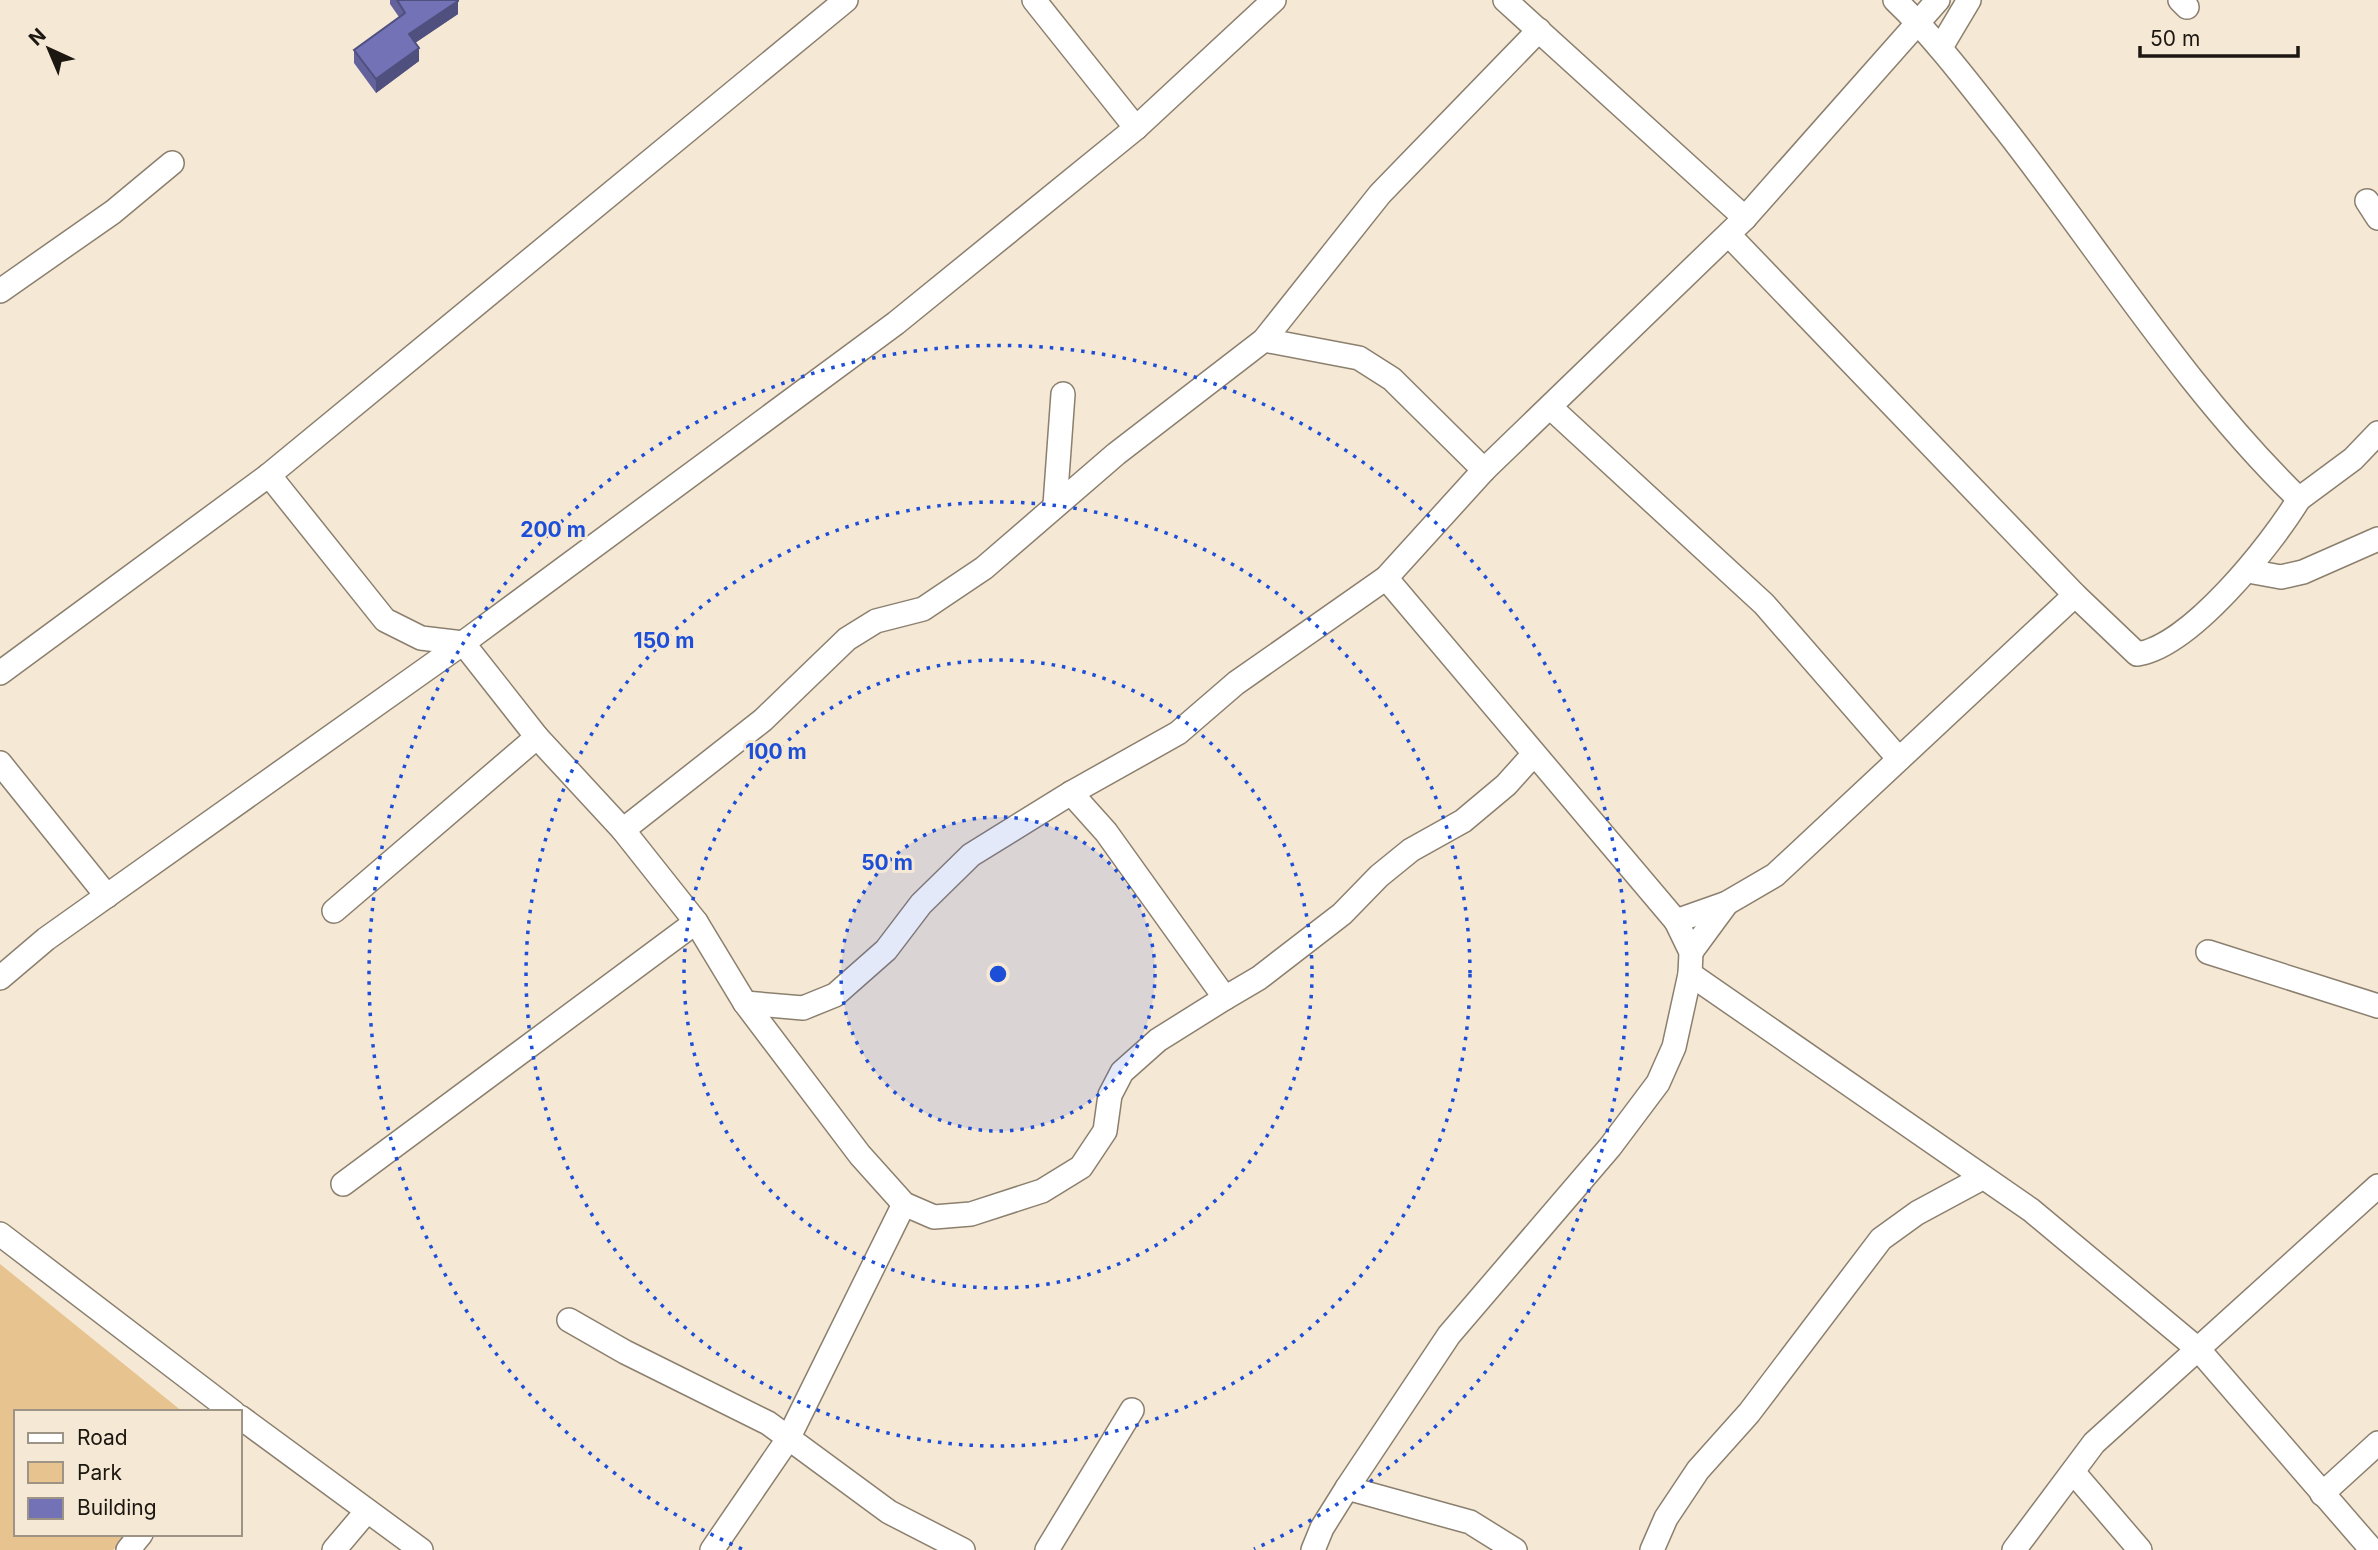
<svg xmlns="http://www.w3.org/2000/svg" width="2378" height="1550" font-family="Inter,sans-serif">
<rect width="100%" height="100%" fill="#f5e8d5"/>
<path fill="#e6c38f" d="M0,1264l183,148h-167v122h113l-16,16h-113z"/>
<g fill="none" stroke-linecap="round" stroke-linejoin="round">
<g stroke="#8b7f6e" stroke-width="26">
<g id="minor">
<path d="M1034,0l102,128"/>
<path d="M1505,0l240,218"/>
<path d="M2180,0l7,7"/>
<path d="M1941,47l28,-47"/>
<path d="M2367,201l11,17"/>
<path d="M1729,235l346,360 62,59c53,-7 134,-109 162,-155 -113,-110 -197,-246 -294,-370 -35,-44 -69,-90 -110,-129"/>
<path d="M0,291l113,-79 59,-49"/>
<path d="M1264,340l95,18 33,21 92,91"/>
<path d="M1550,407l214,197 135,155"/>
<path d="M269,475l116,145 36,18 42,5 74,94 86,93 73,92 49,81 115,152 44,49 30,13 37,-3 71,-23 39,-24 24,-36 5,-36 12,-23 36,-32 67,-42"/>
<path d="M2299,499l54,-40 25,-26"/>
<path d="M1055,505l8,-111"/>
<path d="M2248,571l33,6 22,-5 75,-33"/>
<path d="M1386,578l290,343"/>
<path d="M0,673l269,-198 577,-475"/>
<path d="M0,763l107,133"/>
<path d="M1071,793l35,39 119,166 34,-20 83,-64 37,-38 32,-26 52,-29 43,-36 27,-30"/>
<path d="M623,830l140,-110 84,-81 29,-18 47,-12 61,-41 132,-114 148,-114 116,-146 159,-164"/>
<path d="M334,911l203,-174"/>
<path d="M1691,952l36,-49"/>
<path d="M2208,952l170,54"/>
<path d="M1690,974l341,236 168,140 173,200"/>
<path d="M0,978l46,-39 417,-296 433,-320 240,-195 138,-128"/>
<path d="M745,1003l58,5 32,-13 51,-45 35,-46 50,-49 100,-62 107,-60 58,-50 150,-105 98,-108 261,-252 193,-218"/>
<path d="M343,1184l353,-262"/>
<path d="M0,1234l233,178"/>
<path d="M569,1320l56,32 143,71 121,89 74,38"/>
<path d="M240,1417l181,133"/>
<path d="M2074,1473l66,77"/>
<path d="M2322,1494l56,-51"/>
<path d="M128,1550l13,-16"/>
<path d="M334,1550l33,-39"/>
<path d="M712,1550l76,-111 116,-235"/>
<path d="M1047,1550l85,-140"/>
<path d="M1313,1550l9,-22 25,-40"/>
<path d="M1515,1550l-45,-28 -123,-34 102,-153 161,-188 48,-64 16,-36 16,-73 1,-22 -15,-31 51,-18 48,-28 300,-280"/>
<path d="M1652,1550l14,-32 32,-48 51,-57 132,-174 36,-26 65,-35"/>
<path d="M2014,1550l80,-107 284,-257"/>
</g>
</g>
<use href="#minor" stroke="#fff" stroke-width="23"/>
</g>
<path fill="#63629d" d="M390,0h68v14l-43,29 4,18 -43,32 -22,-30v-13l45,-33 -9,-13z"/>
<g fill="#50507f">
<path d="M458,1v13l-49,33v-13z"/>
<path d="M419,48v13l-43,32v-14z"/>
</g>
<path fill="#7372b6" stroke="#50507f" stroke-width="2" d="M397,0h61v1l-49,33 10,14 -43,31 -22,-29 51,-37z"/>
<circle cx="998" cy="974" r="157" fill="#1d4ed8" fill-opacity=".12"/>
<g fill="none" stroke="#1d4ed8" stroke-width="3.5" stroke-dasharray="3.5 7">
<circle cx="998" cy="974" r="157"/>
<circle cx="998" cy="974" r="314"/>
<circle cx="998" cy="974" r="472"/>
<path d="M742 1549A629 629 0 1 1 1254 1549"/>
</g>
<circle cx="998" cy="974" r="10" fill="#1d4ed8" stroke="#f5e8d5" stroke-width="3.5"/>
<g font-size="21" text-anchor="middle" font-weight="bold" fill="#1d4ed8" stroke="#f5e8d5" stroke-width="6" stroke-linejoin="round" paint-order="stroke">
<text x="553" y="537">200 m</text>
<text x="664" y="648">150 m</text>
<text x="776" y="759">100 m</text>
<text x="887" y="870">50 m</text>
</g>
<rect x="14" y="1410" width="228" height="126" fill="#f5e8d5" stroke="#9e9486" stroke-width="2"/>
<rect x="28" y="1433" width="35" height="10" fill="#ffffff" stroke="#9e9486" stroke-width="2"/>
<text x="77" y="1445" font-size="21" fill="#1c1710">Road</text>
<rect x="28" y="1462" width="35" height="21" fill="#e6c38f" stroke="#9e9486" stroke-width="2"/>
<text x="77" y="1480" font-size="21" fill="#1c1710">Park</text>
<rect x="28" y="1498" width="35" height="21" fill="#7372b6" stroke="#9e9486" stroke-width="2"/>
<text x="77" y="1515" font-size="21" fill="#1c1710">Building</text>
<g transform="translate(49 49) rotate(316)" stroke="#f5e8d5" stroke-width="5" paint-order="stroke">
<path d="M0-5L12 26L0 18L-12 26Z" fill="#1c1710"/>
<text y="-10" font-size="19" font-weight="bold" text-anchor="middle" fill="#1c1710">N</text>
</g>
<path d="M2140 46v10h158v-10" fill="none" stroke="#1c1710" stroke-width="3.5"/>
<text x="2150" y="46" font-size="21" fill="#1c1710" stroke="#f5e8d5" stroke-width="5" paint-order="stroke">50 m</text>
</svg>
